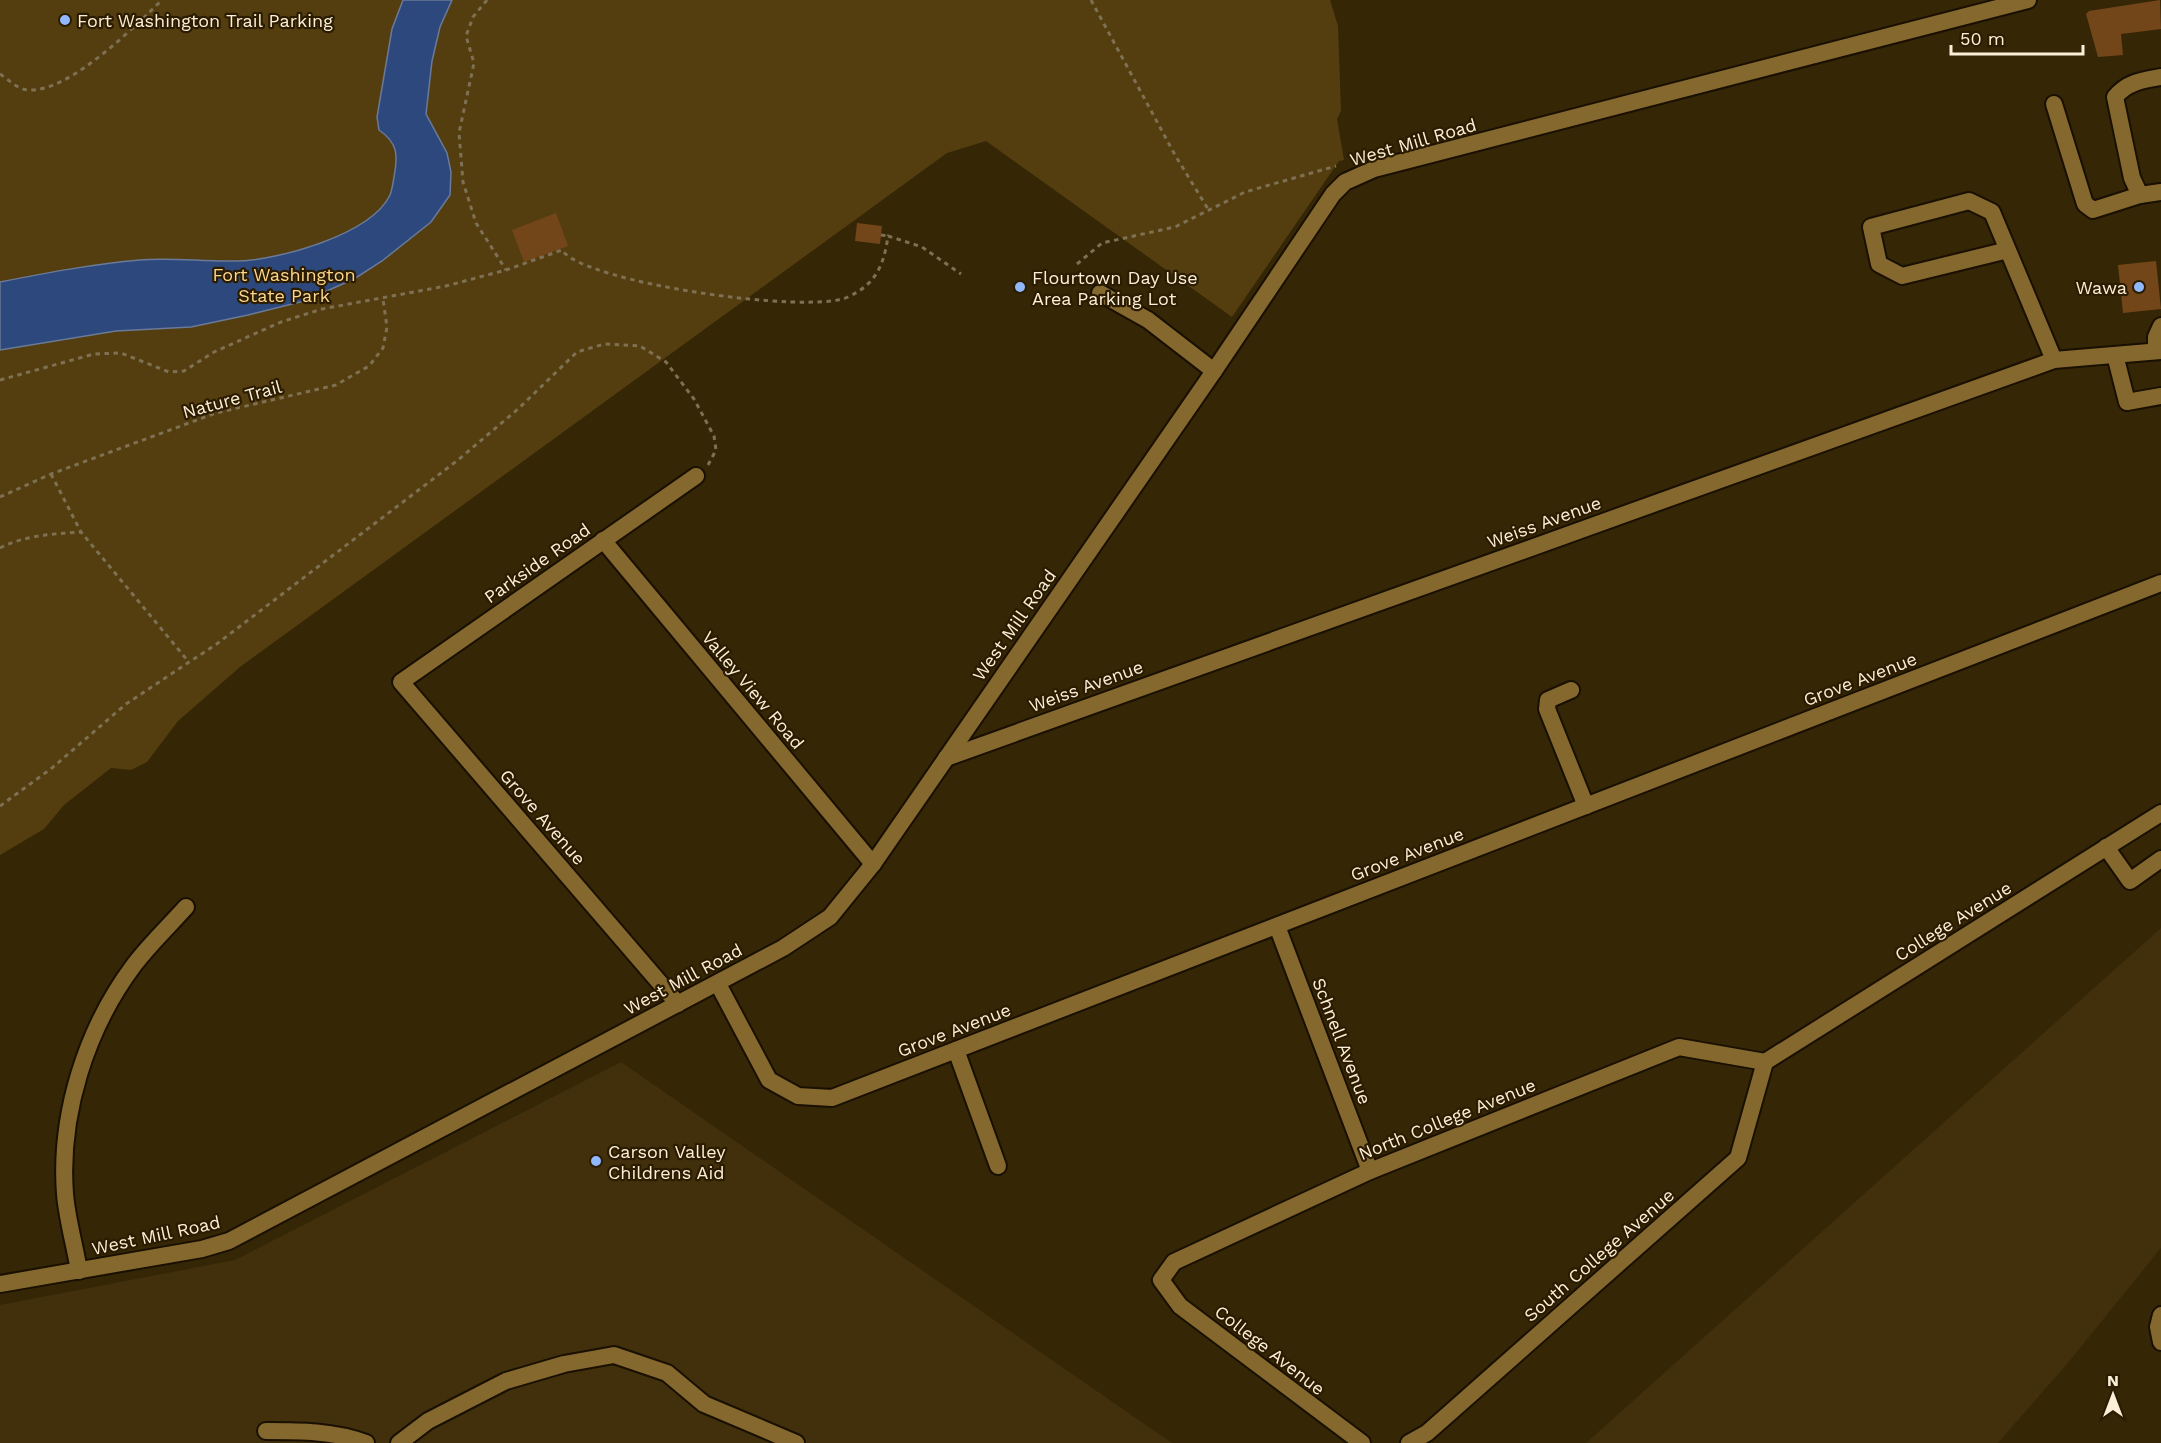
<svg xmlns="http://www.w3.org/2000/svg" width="2161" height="1443" font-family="'Work Sans',sans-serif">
<rect width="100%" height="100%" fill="#352606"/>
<g fill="#41300b">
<path d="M2161,928v320l-94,116 -69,79h-412z"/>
<path d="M621,1062l551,381h-1172v-138l235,-45z"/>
</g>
<path fill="#543e10" d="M0,0h1330l8,26 3,85 -4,8 7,41 -5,1 -107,156 -246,-176 -39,12 -707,514 -62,54 -31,41 -16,8 -20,-2 -47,37 -20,24 -44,26z"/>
<path fill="#2c487c" stroke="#6a7a98" stroke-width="1.5" d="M403,0h49l-12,27 -8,34 -6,53 21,39 4,19 -1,23 -19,27 -49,39 -28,18 -50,22 -56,14 -57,12 -75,4 -116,19v-68c46,-9 93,-18 140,-22 32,-3 63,2 95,1 41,0 136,-26 155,-66 2,-5 3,-12 4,-18 4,-22 4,-34 -15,-47l-2,-13 15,-88z"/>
<g fill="#73461a">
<path d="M2160,0l1,29 -40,5 2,21 -25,2 -12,-43 3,-3z"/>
<path d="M556,213l12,33 -44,16 -12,-32z"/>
<path d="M857,223l25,3 -2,18 -25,-3z"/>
<path d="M2156,261l5,48 -38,4 -5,-48z"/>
</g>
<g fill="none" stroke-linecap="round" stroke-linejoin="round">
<g stroke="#191001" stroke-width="20">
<g id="minor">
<path d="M2161,77c-18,3 -34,5 -46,20l17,81 8,17 21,-3"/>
<path d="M2054,104l31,100 8,6 47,-15"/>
<path d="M2008,250l-106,26 -23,-12 -8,-37 98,-26 23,11 62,148"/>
<path d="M1100,293l48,27 66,51"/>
<path d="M2156,351v-14l5,-11"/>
<path d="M2115,355l12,47 34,-6"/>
<path d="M603,540l270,324"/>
<path d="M1571,690l-23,10 -1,9 39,97"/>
<path d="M946,758l1108,-398 107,-9"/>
<path d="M2106,847l24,34 31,-22"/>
<path d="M1277,926l93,245"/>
<path d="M718,984l51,96 29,16 34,2 1329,-515"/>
<path d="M678,1004l-277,-322 295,-206"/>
<path d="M956,1050l42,116"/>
<path d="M1765,1062l396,-249"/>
<path d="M79,1271c-4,-25 -12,-52 -14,-77 -6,-79 21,-165 69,-229 15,-20 35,-39 52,-58"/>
<path d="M0,1284l202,-35 27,-8 554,-293 47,-31 43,-53 341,-493 119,-177 12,-12 29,-13 654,-169"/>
<path d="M2161,1315l-3,12 3,15"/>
<path d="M266,1431c35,0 67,0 100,12"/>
<path d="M399,1443l29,-22 78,-40 58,-17 50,-9 53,18 37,31 92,39"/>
<path d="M1362,1443l-182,-137 -19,-26 13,-18 196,-91 309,-124 86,15"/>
<path d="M1409,1443l18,-10 311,-275 27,-96"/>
</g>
</g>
<g stroke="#7e7053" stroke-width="3" stroke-dasharray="4.5 4.5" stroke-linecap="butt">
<path d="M487,0l-14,17 -7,19 8,27 -15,70 4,49 13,41 30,47"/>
<path d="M1091,0l84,155 33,54"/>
<path d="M0,74c9,6 17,15 28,16 41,3 107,-64 134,-90"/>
<path d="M881,235l7,1"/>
<path d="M1077,264l25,-21 73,-16 70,-35 91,-26"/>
<path d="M0,380l94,-26 27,-1 48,19 15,-1 30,-19 67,-30 41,-13 124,-23 60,-16 56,-20c22,33 248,65 286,47 28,-13 36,-32 40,-61l34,11 39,27"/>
<path d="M51,474l30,58 107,129"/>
<path d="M0,497l51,-23 165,-61 120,-28 33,-19 14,-18 4,-21 -4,-28"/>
<path d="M0,548c25,-13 54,-14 81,-16"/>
<path d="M0,806l52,-38 74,-64 92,-61 240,-183 60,-51 59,-57 27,-8 36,2 26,16 28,37 20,37 2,14 -8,15"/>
</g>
<use href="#minor" stroke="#85682e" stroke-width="16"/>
</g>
<g fill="#91b8fd" stroke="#2b1c00" stroke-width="2">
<circle cx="65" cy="20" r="6"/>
<circle cx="1020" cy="287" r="6"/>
<circle cx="2139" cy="287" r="6"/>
<circle cx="596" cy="1161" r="6"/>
</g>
<g text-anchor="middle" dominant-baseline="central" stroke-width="4.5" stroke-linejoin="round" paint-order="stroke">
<g font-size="18" fill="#fcefd8" stroke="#2b1c00" text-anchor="start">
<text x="77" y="20">Fort Washington Trail Parking</text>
<text x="1032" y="277">Flourtown Day Use<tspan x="1032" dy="21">Area Parking Lot</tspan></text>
<text x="2127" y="287" text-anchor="end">Wawa</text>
<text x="608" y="1151">Carson Valley<tspan x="608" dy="21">Childrens Aid</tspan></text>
</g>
<g font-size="18" fill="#fcefd8" stroke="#2b1c00">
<text transform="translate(1413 142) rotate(-16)">West Mill Road</text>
<text transform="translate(232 399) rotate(-15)">Nature Trail</text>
<text transform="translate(1544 522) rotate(-20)">Weiss Avenue</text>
<text transform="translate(537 563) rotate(-35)">Parkside Road</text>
<text transform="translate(1014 625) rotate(-55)">West Mill Road</text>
<text transform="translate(1860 679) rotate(-21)">Grove Avenue</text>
<text transform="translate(1086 686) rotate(-20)">Weiss Avenue</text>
<text transform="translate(753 690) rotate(50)">Valley View Road</text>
<text transform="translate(543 817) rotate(49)">Grove Avenue</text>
<text transform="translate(1407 854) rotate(-21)">Grove Avenue</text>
<text transform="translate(1953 921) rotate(-32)">College Avenue</text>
<text transform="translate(683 979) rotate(-28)">West Mill Road</text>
<text transform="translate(954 1030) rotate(-21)">Grove Avenue</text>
<text transform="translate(1342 1041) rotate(69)">Schnell Avenue</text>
<text transform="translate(1447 1119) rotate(-22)">North College Avenue</text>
<text transform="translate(156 1235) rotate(-12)">West Mill Road</text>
<text transform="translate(1599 1255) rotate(-41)">South College Avenue</text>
<text transform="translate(1270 1350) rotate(38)">College Avenue</text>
</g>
<g font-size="18" fill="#fdd68e" stroke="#2b1c00">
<text x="284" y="274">Fort Washington<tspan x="284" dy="21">State Park</tspan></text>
</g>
</g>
<g transform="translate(2113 1395)" stroke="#2b1c00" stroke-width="4.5" paint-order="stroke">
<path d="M0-4.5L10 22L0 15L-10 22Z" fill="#fcefd8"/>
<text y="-9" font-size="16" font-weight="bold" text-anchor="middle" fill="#fcefd8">N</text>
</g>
<path d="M1951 45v9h132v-9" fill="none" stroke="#fcefd8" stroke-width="3"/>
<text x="1960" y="45" font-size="18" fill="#fcefd8" stroke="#2b1c00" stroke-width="4.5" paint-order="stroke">50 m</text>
</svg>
